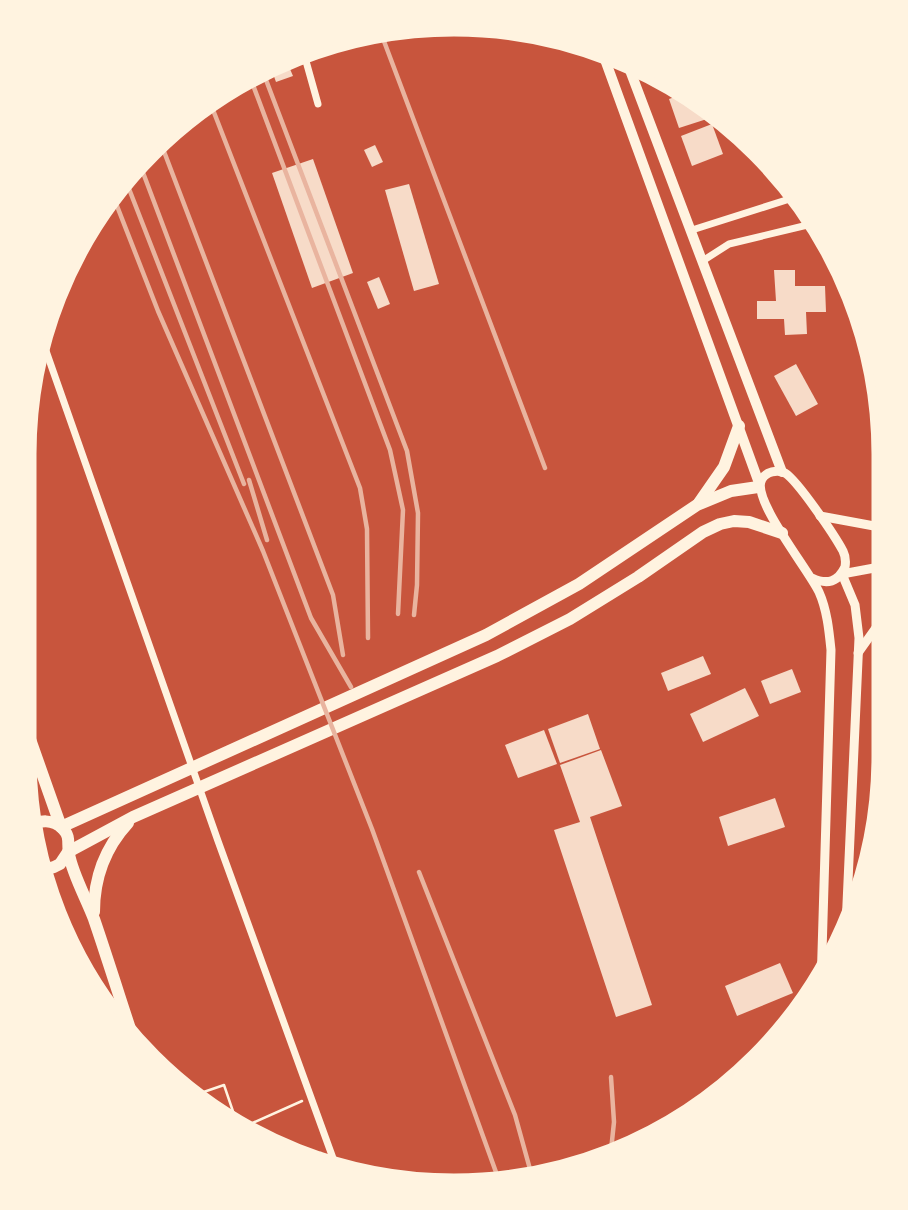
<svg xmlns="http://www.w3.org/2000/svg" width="908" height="1210" font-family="Lato,sans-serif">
<rect width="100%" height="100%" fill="#c8553d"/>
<g fill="#f7dbc8">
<path d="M296,58l3,7 -9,4 3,7 -17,6 -5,-14z"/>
<path d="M692,91l13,11 5,16 -31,10 -10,-29z"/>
<path d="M712,124l11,30 -31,12 -11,-30z"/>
<path d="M375,145l8,17 -11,5 -8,-17z"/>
<path d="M313,159l40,114 -41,15 -40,-115z"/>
<path d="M409,184l30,100 -25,7 -29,-101z"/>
<path d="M774,270h21v16h30l1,26h-20l1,22 -22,1 -1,-16h-27v-18h19z"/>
<path d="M379,277l11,27 -12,5 -11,-27z"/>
<path d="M796,364l22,40 -22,12 -22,-40z"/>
<path d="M703,656l8,18 -43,17 -7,-18z"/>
<path d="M792,669l9,23 -31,12 -9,-23z"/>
<path d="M745,688l14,28 -56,26 -13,-28z"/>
<path d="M588,714l12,35 -40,14 -12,-34z"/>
<path d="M544,730l13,34 -39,14 -13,-33z"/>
<path d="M601,750l21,56 -32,11 62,188 -36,12 -62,-187 26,-8 -20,-57z"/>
<path d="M775,798l10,29 -57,19 -9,-29z"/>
<path d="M780,963l13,30 -56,23 -12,-30z"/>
</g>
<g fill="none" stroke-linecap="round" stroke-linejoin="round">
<g stroke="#fff3e0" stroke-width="2.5">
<path d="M192,1096l32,-11 15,44 63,-28"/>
<path d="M239,1129l70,27 12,-3"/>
</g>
<g stroke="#fff3e0" stroke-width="7">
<path d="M304,54l14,50"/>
<path d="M692,230l107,-34"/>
<path d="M704,260l25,-16 91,-22"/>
<path d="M39,331l179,510 120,331"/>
</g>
<g stroke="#fff3e0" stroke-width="9">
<path d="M820,516l65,12"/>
<path d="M812,578c15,7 26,4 33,-11 1,-6 1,-10 -2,-16 -8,-15 -45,-70 -58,-78 -8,-4 -19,-1 -23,6 -12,19 47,91 57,113 8,18 10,38 12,58l-10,336"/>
<path d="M858,653l27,-38"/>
<path d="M846,926l13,-288 -4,-33 -13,-31 43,-8"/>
</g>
<g stroke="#fff3e0" stroke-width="10">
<path d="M603,54l156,429"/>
<path d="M628,65l154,407"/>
</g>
<g stroke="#fff3e0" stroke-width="12">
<path d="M699,503l25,-36 15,-41"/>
<path d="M19,708l42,119 425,-192 93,-51 118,-79 34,-14 27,-4"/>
<path d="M29,828c10,-9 24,-9 34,1 8,8 4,15 6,25 3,19 18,46 25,65 15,44 29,89 44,134"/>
<path d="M34,866l13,3 7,-2 6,-3 8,-12 65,-35 364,-161 73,-37 68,-42 65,-45 17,-8 14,-3 15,1 33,11"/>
<path d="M94,912c0,-34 11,-64 34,-89"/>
</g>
<g stroke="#e9b49f" stroke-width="4.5">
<path d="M379,28l166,440"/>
<path d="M263,72l144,379 11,62 -1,72 -3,30"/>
<path d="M250,77l140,373 13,60 -5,104"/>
<path d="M208,97l152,391 7,41 1,109"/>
<path d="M160,141l173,454 10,60"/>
<path d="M139,162l172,456 40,69"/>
<path d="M124,176l120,308"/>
<path d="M110,188l48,123 105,240 109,278 129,357"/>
<path d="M249,480l18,60"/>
<path d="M419,872l96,243 18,65"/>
<path d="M610,1160l4,-38 -3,-45"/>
</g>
</g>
<path d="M0 0H908V1210H0ZM454 32H454A422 422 0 0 1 876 454V756A422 422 0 0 1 454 1178H454A422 422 0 0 1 32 756V454A422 422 0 0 1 454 32Z" fill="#fff3e0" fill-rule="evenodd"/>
<path fill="none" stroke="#fff3e0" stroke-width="9" d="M454 32H454A422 422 0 0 1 876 454V756A422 422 0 0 1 454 1178H454A422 422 0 0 1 32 756V454A422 422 0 0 1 454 32Z"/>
</svg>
